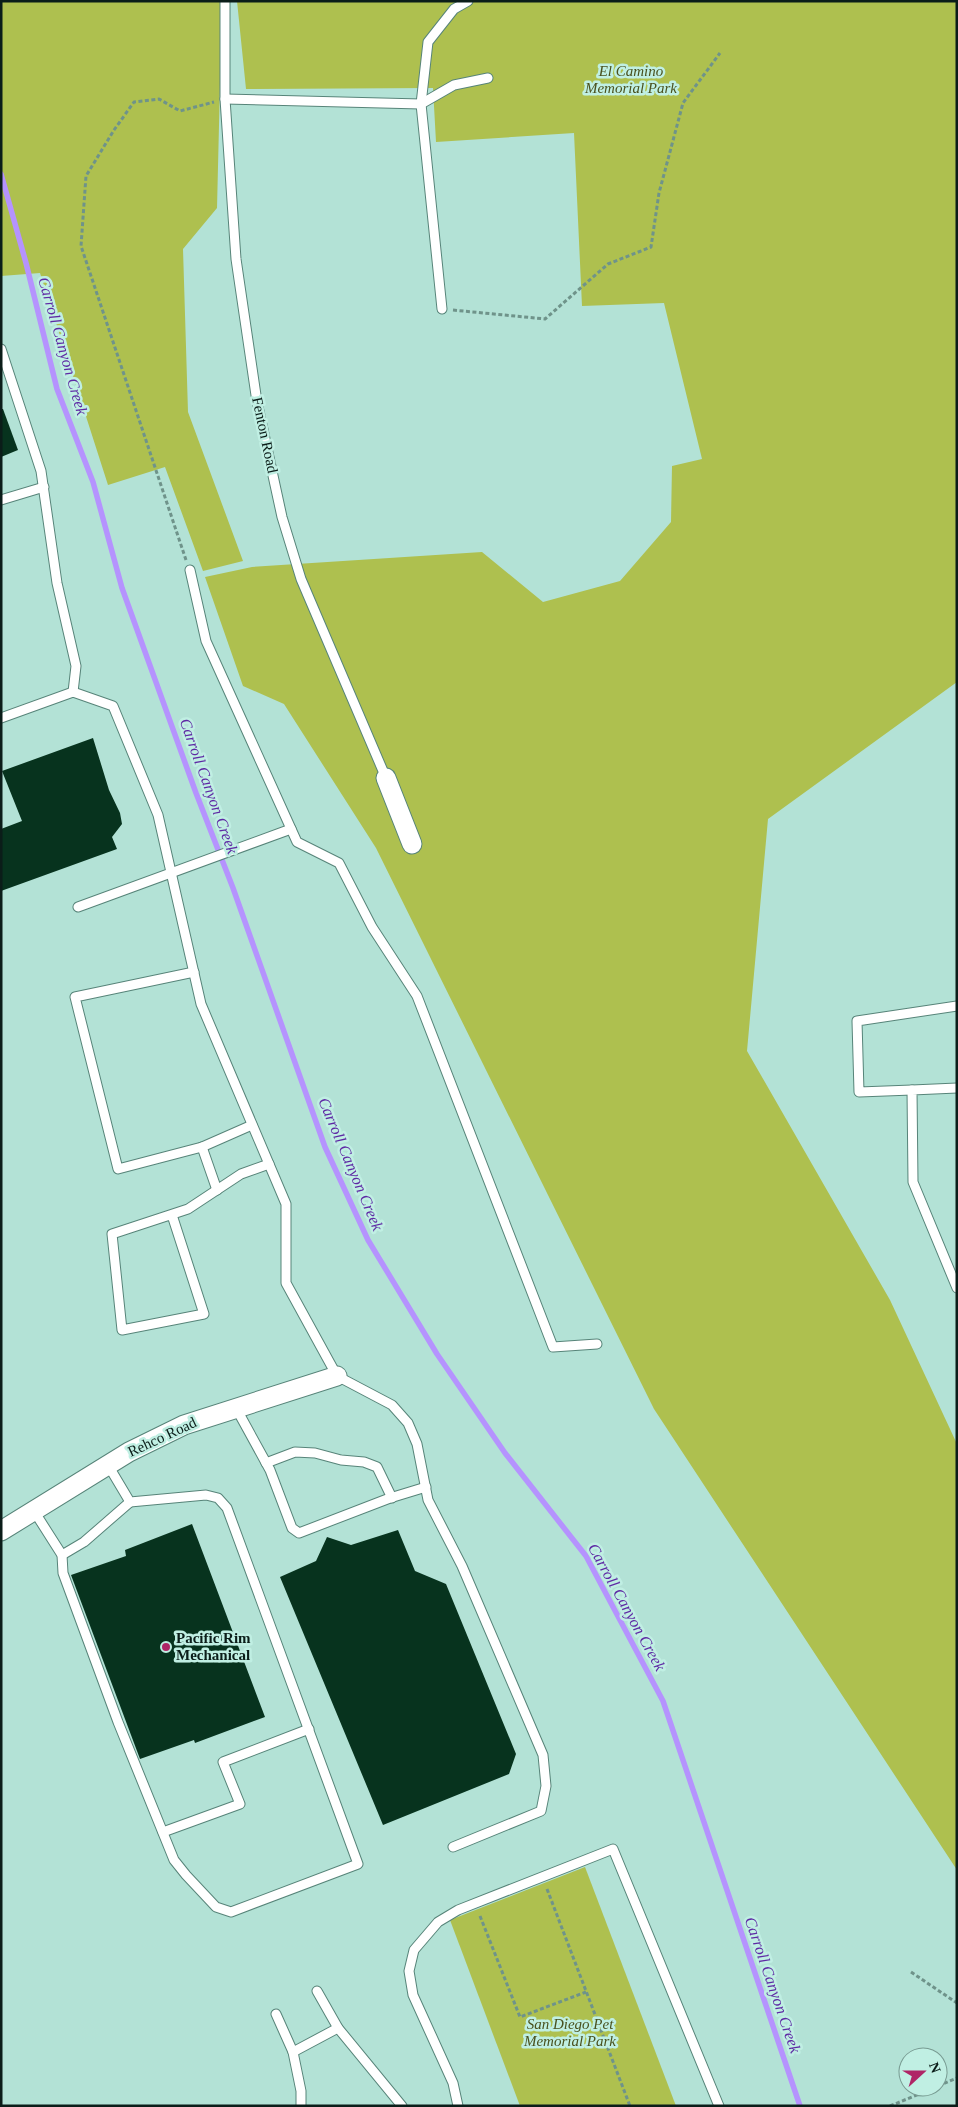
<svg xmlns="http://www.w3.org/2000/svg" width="958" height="2107" font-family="'Times New Roman',serif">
<rect width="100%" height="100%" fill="#b3e2d6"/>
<g fill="#aec04f">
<path d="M1,1h221l-5,207 -34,41 5,163 55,149 -40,10 -38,-104 -57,18 -68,-212 -39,3z"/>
<path d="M237,1h720v681l-189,137 -21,232 143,249 67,144v426l-303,-461 -278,-561 -92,-144 -41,-18 -38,-109 47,-10 230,-15 61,50 77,-21 51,-59 1,-56 30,-7 -38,-156 -82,3 -8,-173 -138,9 -3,-54 -187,1z"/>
<path d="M585,1867l91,239h-156l-70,-186z"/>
</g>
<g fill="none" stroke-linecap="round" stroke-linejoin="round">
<path stroke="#b593fe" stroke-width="5.5" d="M1,174l25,89 31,126 36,93 29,106 74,205 37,95 92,259 43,93 69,114 68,99 81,103 77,145 137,405"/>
</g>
<g fill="#07331e">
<path d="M1,409h2l15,41 -17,7z"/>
<path d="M93,738l16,52 11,23 2,11 -10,13 5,12 -116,42v-62l21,-8 -20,-50z"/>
<path d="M192,1524l73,193 -70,26 -1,-3 -54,19 -69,-184 55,-19 -1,-6z"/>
<path d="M398,1530l17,41 31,13 70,170 -7,20 -126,51 -103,-248 36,-16 11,-24 24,8z"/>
</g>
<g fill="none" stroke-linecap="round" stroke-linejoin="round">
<g stroke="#578479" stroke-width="11">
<g id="lane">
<path d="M225,1v98l11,160 21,143 25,115 19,62 85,199"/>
<path d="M225,99l196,5 33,-19 34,-7"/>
<path d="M442,309l-21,-205 7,-62 26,-33 14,-8"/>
<path d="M1,349l40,122 16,112 19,83 -3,26"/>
<path d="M1,500l43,-13"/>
<path d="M190,570l16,71 91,201 42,21 33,64 45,69 136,351 44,-3"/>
<path d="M1,718l72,-26 40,14 45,109 43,189 85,200v79l51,93 55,29 16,18 9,21 11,56 34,66 81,189 3,31 -5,25 -88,36"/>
<path d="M78,907l213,-78"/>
<path d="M194,972l-119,25 43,172 84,-22 50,-22"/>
<path d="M957,1088l-45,2 1,92 44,106"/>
<path d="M912,1090l-53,2 -2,-71 100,-15"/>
<path d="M202,1147l15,43"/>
<path d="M172,1215l32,99 -82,16 -10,-96 76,-25 53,-35 28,-10"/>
<path d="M236,1408l34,62 22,58 7,5 91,-35 36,-11"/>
<path d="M266,1463l29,-11 20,1 26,7 23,2 13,5 15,31"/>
<path d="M34,1511l28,44 1,18 55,149 56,138 12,15 30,32 15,5 127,-48 -131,-356 -9,-10 -12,-3 -76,7 -22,-37"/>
<path d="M62,1555l22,-13 46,-40"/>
<path d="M163,1832l77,-28 -17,-42 86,-33"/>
<path d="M317,1991l21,37 64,78"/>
<path d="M276,2014l17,38 45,-24"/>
<path d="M293,2052l8,39v15"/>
<path d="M458,2106l-5,-23 -40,-88 -4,-24 5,-21 24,-28 20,-12 155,-61 106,257"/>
</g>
</g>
<g stroke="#578479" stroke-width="21">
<g id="street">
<path d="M386,778l26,66"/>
<path d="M1,1531l128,-79 55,-27 153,-49"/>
</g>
</g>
<g stroke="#6f938a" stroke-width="3" stroke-dasharray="4 2.5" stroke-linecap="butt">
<path d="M453,310l92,9 63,-55 43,-17 8,-54 24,-90 37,-50"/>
<path d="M186,560l-105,-314 5,-70 28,-46 20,-28 25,-3 21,12 34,-9"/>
<path d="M547,1889l83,217"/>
<path d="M480,1916l40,101 66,-25"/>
<path d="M911,1972l46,31"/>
<path d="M938,2086l19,-8"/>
<path d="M890,2106l46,-19"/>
</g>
<use href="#lane" stroke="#fff" stroke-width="9"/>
<use href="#street" stroke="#fff" stroke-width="19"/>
</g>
<circle fill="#af2566" stroke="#c0efe3" stroke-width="2" cx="166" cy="1647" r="5"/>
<g text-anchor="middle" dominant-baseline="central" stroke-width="5" stroke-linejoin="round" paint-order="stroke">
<g font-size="15" font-style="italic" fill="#49511e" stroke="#c0efe3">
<text x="631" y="71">El Camino<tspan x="631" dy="17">Memorial Park</tspan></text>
<text x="570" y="2024">San Diego Pet<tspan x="570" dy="17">Memorial Park</tspan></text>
</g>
<g font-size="15" fill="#0b1d19" stroke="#c0efe3">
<text transform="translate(265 435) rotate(78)">Fenton Road</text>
<text transform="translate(162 1437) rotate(-25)">Rehco Road</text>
</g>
<g font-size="15" font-weight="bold" fill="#0b1d19" stroke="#c0efe3" text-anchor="start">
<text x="176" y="1638">Pacific Rim<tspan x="176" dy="17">Mechanical</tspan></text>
</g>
<g font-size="16" font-style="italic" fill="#5e2aa4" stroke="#c0efe3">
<text transform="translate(63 346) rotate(74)">Carroll Canyon Creek</text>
<text transform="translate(209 786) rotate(70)">Carroll Canyon Creek</text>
<text transform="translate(351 1164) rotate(67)">Carroll Canyon Creek</text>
<text transform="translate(627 1607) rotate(61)">Carroll Canyon Creek</text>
<text transform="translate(773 1985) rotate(71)">Carroll Canyon Creek</text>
</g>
</g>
<rect width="958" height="2107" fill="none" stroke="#0b1d19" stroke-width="5"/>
<g transform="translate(923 2072) rotate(69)"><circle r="24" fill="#c0efe3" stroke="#789b92"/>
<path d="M0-4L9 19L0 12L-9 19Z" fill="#af2566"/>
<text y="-8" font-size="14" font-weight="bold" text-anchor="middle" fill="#0b1d19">N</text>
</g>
</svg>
